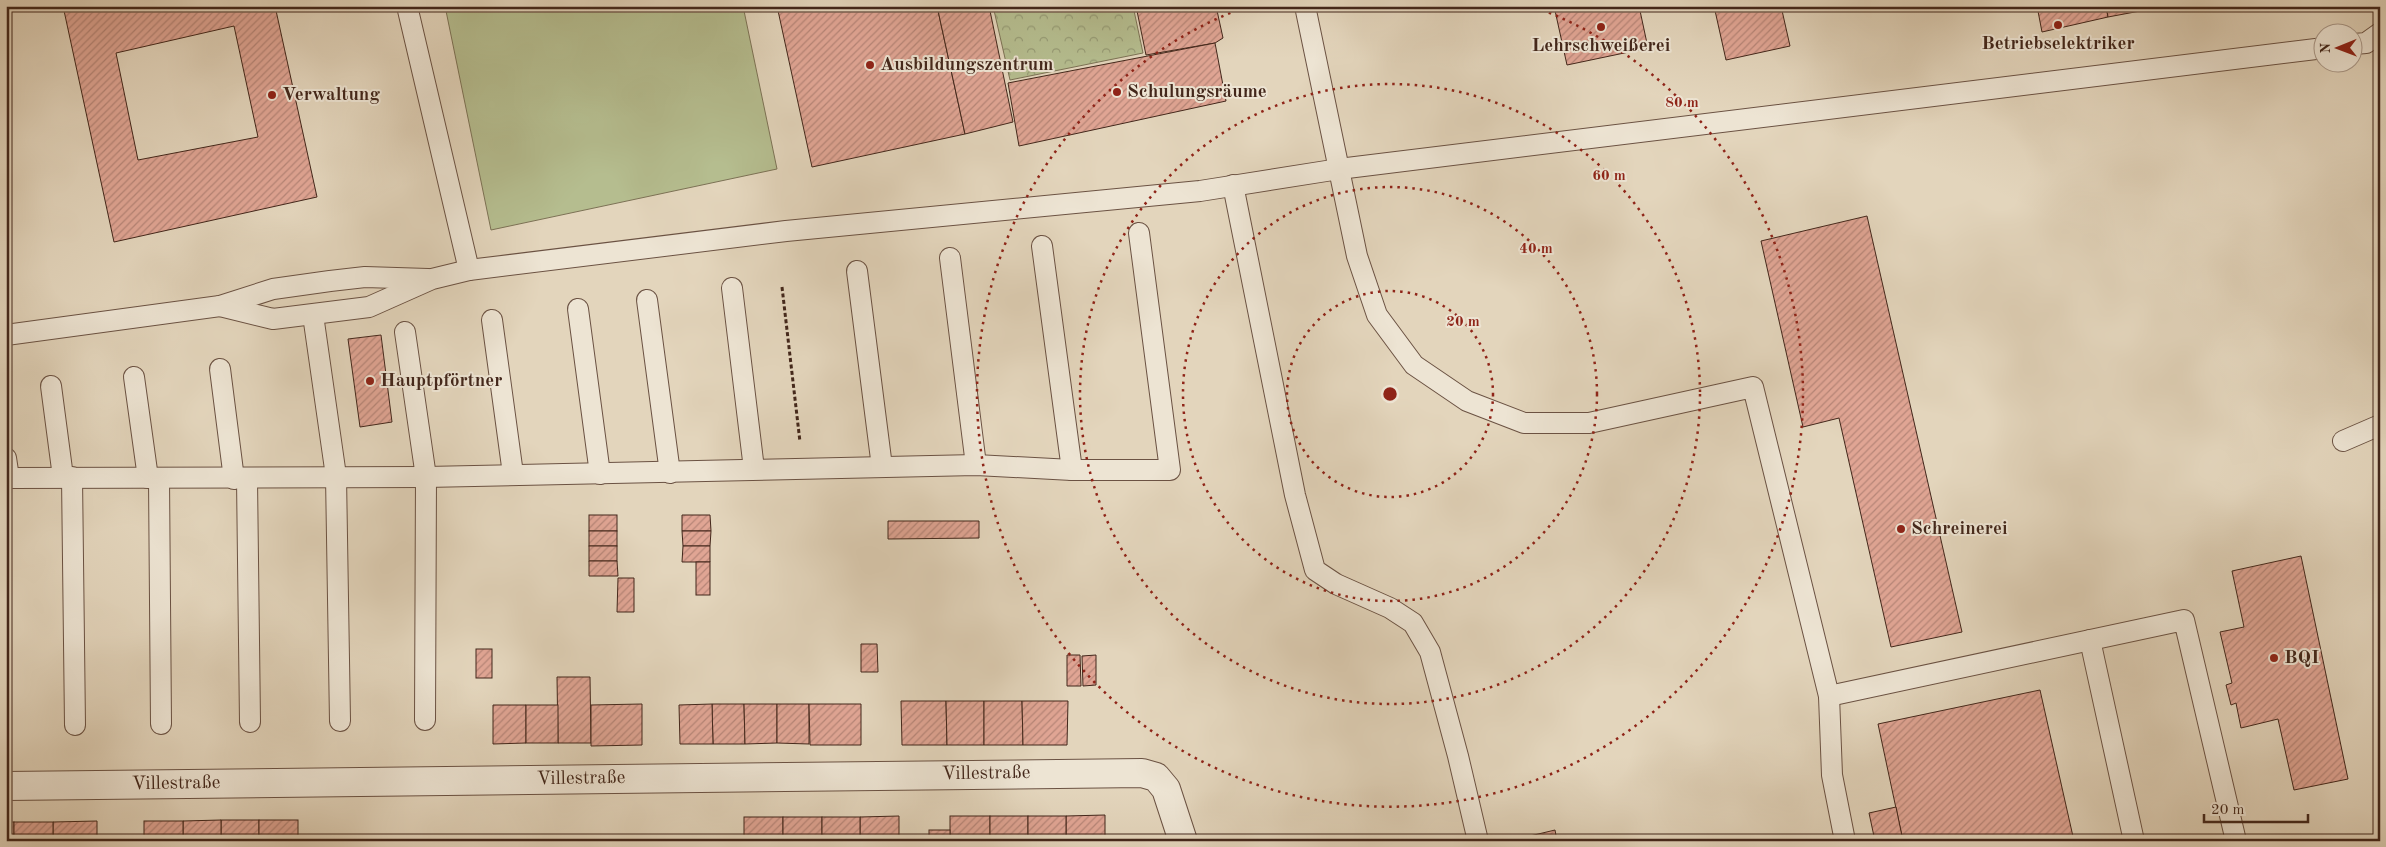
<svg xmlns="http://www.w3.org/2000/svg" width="2386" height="847" font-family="'Old Standard TT',serif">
<defs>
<pattern id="forest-crowns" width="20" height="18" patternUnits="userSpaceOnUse" patternTransform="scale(1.25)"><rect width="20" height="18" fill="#b5bd8f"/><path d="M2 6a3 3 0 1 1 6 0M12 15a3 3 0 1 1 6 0" fill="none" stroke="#959a74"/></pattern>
<pattern id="building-hatch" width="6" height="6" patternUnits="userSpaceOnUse" patternTransform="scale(1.25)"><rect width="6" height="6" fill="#e0a594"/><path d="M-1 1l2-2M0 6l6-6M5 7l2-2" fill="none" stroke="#b78678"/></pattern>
</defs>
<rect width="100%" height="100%" fill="#e3d5bc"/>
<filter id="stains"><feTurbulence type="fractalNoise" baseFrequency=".004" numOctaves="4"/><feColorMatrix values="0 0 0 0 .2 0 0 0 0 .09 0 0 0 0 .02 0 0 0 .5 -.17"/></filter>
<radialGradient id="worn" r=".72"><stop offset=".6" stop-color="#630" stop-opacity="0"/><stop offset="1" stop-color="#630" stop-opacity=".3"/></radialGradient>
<path fill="#b5bd8f" stroke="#7c7255" d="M445,6h298l34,163 -286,61z"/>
<path fill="url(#forest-crowns)" stroke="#7c7255" d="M993,6h140l10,47 -133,27z"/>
<g fill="url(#building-hatch)" stroke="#43271b" fill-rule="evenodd">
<path d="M63,6h212l42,191 -203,45zM234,26l24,111 -120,23 -22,-107z"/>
<path d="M777,6h160l28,128 -153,33z"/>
<path d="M937,6h52l24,116 -48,12z"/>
<path d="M1136,6h80l7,32 -8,5 -69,12z"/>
<path d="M1554,6h85l9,42 -81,17z"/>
<path d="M1714,6h67l9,40 -64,14z"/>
<path d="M2037,6h69l2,11 -66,15z"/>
<path d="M2106,6h61l-59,11z"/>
<path d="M1215,43l11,58 -207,45 -11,-63z"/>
<path d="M1867,216l95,416 -71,15 -52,-229 -36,9 -42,-186z"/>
<path d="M381,335l11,87 -32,5 -12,-88z"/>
<rect x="589" y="515" width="28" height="16"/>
<path d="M682,515h28l1,16h-29z"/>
<path d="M888,521h91v17l-91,1z"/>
<rect x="589" y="531" width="28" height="15"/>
<path d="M682,531h29l-1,15h-27z"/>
<rect x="589" y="546" width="28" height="15"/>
<path d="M683,546h27v16h-28z"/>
<path d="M2301,556l47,223 -54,11 -16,-71 -37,9 -5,-25 -5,2 -5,-20 6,-2 -12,-51 24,-5 -12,-56z"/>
<path d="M589,561h28l1,15h-29z"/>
<rect x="696" y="562" width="14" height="33"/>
<path d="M618,578h16v34h-17z"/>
<path d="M861,644h16l1,28h-17z"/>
<rect x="476" y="649" width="16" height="29"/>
<path d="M1067,655h13l1,31h-14z"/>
<path d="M1096,655v30l-13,1 -1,-30z"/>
<path d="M557,677h33l1,66h-33z"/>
<path d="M2040,690l34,151h-171l-25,-117z"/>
<path d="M901,701h45l1,44h-45z"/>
<path d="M946,701h38v44h-37z"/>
<path d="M984,701h38l1,44h-39z"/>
<path d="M1022,701h46l-1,44h-44z"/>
<path d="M642,704v41l-51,1v-41z"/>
<path d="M712,704h32l1,40h-32z"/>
<path d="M712,704l1,40h-33l-1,-39z"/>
<path d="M744,704h33v39l-32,1z"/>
<path d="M777,704h32v40l-32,-1z"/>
<path d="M809,704h52v41h-51z"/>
<path d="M493,705h33v38l-33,1z"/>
<rect x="526" y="705" width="32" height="38"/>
<path d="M1896,807l7,34h-28l-6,-28z"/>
<path d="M1105,815v26h-39v-25z"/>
<path d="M899,816v25h-39v-24z"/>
<rect x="950" y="816" width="40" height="25"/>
<rect x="990" y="816" width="38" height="25"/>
<rect x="1028" y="816" width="38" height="25"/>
<rect x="744" y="817" width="39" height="24"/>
<rect x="783" y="817" width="39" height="24"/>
<rect x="822" y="817" width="38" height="24"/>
<rect x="221" y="820" width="38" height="21"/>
<path d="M221,820v21h-38v-20z"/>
<rect x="259" y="820" width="39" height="21"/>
<path d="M97,821v20h-44v-19z"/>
<rect x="144" y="821" width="39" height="20"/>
<rect x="6" y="822" width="8" height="19"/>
<rect x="14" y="822" width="39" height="19"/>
<rect x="929" y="830" width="21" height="11"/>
<path d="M1555,830l2,11h-48z"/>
</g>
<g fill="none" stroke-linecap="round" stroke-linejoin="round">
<g stroke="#6b5243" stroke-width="22">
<g id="service">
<path d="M407,6l62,264"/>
<path d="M1305,6l52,250 20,59 37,50 53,36 57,22h65l164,-36 76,309 355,-76 52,221"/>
<path d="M2354,44l12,-1 14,-10"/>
<path d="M1233,185l62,310 20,75 21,14 54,24 23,15 17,29 28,104 20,85"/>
<path d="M1042,246l30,224"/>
<path d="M950,258l26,207"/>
<path d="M857,271l25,196"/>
<path d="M732,288l22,181"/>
<path d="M647,300l23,173"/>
<path d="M220,306l53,13 96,-12 63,-28 37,-9 317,-39 414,-40 139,-22 985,-121"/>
<path d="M578,309l22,165"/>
<path d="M313,315l23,161 4,245"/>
<path d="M492,320l21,154"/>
<path d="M405,332l21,145 -1,243"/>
<path d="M6,335l214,-29 53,-17 57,-8 35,-4 63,2"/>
<path d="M220,369l14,110"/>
<path d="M134,377l14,101"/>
<path d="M51,386l12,91"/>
<path d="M2343,441l37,-16"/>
<path d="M6,458l3,20"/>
<path d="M72,477l3,248"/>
<path d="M6,478l420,-1 550,-12 96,5h98l-31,-237"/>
<path d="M159,478l2,246"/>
<path d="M247,479l3,243"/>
<path d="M2090,640l44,201"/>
<path d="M1829,696l3,79 13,66"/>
</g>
</g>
<g stroke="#6b5243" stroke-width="30">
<path id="minor" d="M6,786l1136,-13 14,4 10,12 17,52"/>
</g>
<path stroke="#43271b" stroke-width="3" stroke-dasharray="4 2.5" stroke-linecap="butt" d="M782,287l18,155"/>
<use href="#service" stroke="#ede4d3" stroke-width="20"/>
<use href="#minor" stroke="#ede4d3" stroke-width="28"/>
</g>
<g fill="none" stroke="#8f2418" stroke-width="2.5" stroke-dasharray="2.5 5">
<circle cx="1390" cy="394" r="103"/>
<circle cx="1390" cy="394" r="207"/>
<circle cx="1390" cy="394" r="310"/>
<path d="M1535 7A413 413 0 1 1 1245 7"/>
</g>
<g fill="#8f2418" stroke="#ede4d3" stroke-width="2">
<circle cx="2058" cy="25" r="5"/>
<circle cx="1601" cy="27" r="5"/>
<circle cx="870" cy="65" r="5"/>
<circle cx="1117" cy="92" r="5"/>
<circle cx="272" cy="95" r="5"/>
<circle cx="370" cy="381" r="5"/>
<circle cx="1901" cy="529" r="5"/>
<circle cx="2274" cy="658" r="5"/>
</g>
<g text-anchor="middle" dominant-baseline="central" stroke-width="4" stroke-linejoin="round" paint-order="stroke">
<g font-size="19" font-weight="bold" fill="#43271b" stroke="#ede4d3" text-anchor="start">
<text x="2058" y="44" text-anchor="middle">Betriebselektriker</text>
<text x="1601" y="46" text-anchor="middle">Lehrschweißerei</text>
<text x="880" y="65">Ausbildungszentrum</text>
<text x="1127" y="92">Schulungsräume</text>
<text x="282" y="95">Verwaltung</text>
<text x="380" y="381">Hauptpförtner</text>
<text x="1911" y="529">Schreinerei</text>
<text x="2284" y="658">BQI</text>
</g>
<g font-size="19" fill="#43271b" stroke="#ede4d3">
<text transform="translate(986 774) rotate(-1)">Villestraße</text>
<text transform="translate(581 779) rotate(-1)">Villestraße</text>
<text transform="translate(176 784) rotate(-1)">Villestraße</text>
</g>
</g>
<circle cx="1390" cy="394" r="8" fill="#8f2418" stroke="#ede4d3" stroke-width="2.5"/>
<g font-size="15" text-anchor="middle" font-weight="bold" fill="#8f2418" stroke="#ede4d3" stroke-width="4" stroke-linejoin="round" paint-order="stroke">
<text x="1682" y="107">80 m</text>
<text x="1609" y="180">60 m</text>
<text x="1536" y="253">40 m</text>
<text x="1463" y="326">20 m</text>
</g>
<rect width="2386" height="847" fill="none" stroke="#e3d5bc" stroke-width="25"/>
<rect x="8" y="8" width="2371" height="832" fill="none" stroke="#43271b" stroke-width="2.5"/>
<rect x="12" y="12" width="2361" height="822" fill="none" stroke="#43271b"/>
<g transform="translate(2338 48) rotate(269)"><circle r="24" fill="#ede4d3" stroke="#a99889"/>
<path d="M0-4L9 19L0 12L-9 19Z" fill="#8f2418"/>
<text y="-8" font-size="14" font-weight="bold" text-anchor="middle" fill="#43271b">N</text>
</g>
<path d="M2204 814v8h104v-8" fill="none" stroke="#43271b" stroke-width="2.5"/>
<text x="2211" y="814" font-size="15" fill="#43271b" stroke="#ede4d3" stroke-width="4" paint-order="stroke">20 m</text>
<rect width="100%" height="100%" filter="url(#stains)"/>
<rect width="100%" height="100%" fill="url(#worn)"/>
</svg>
